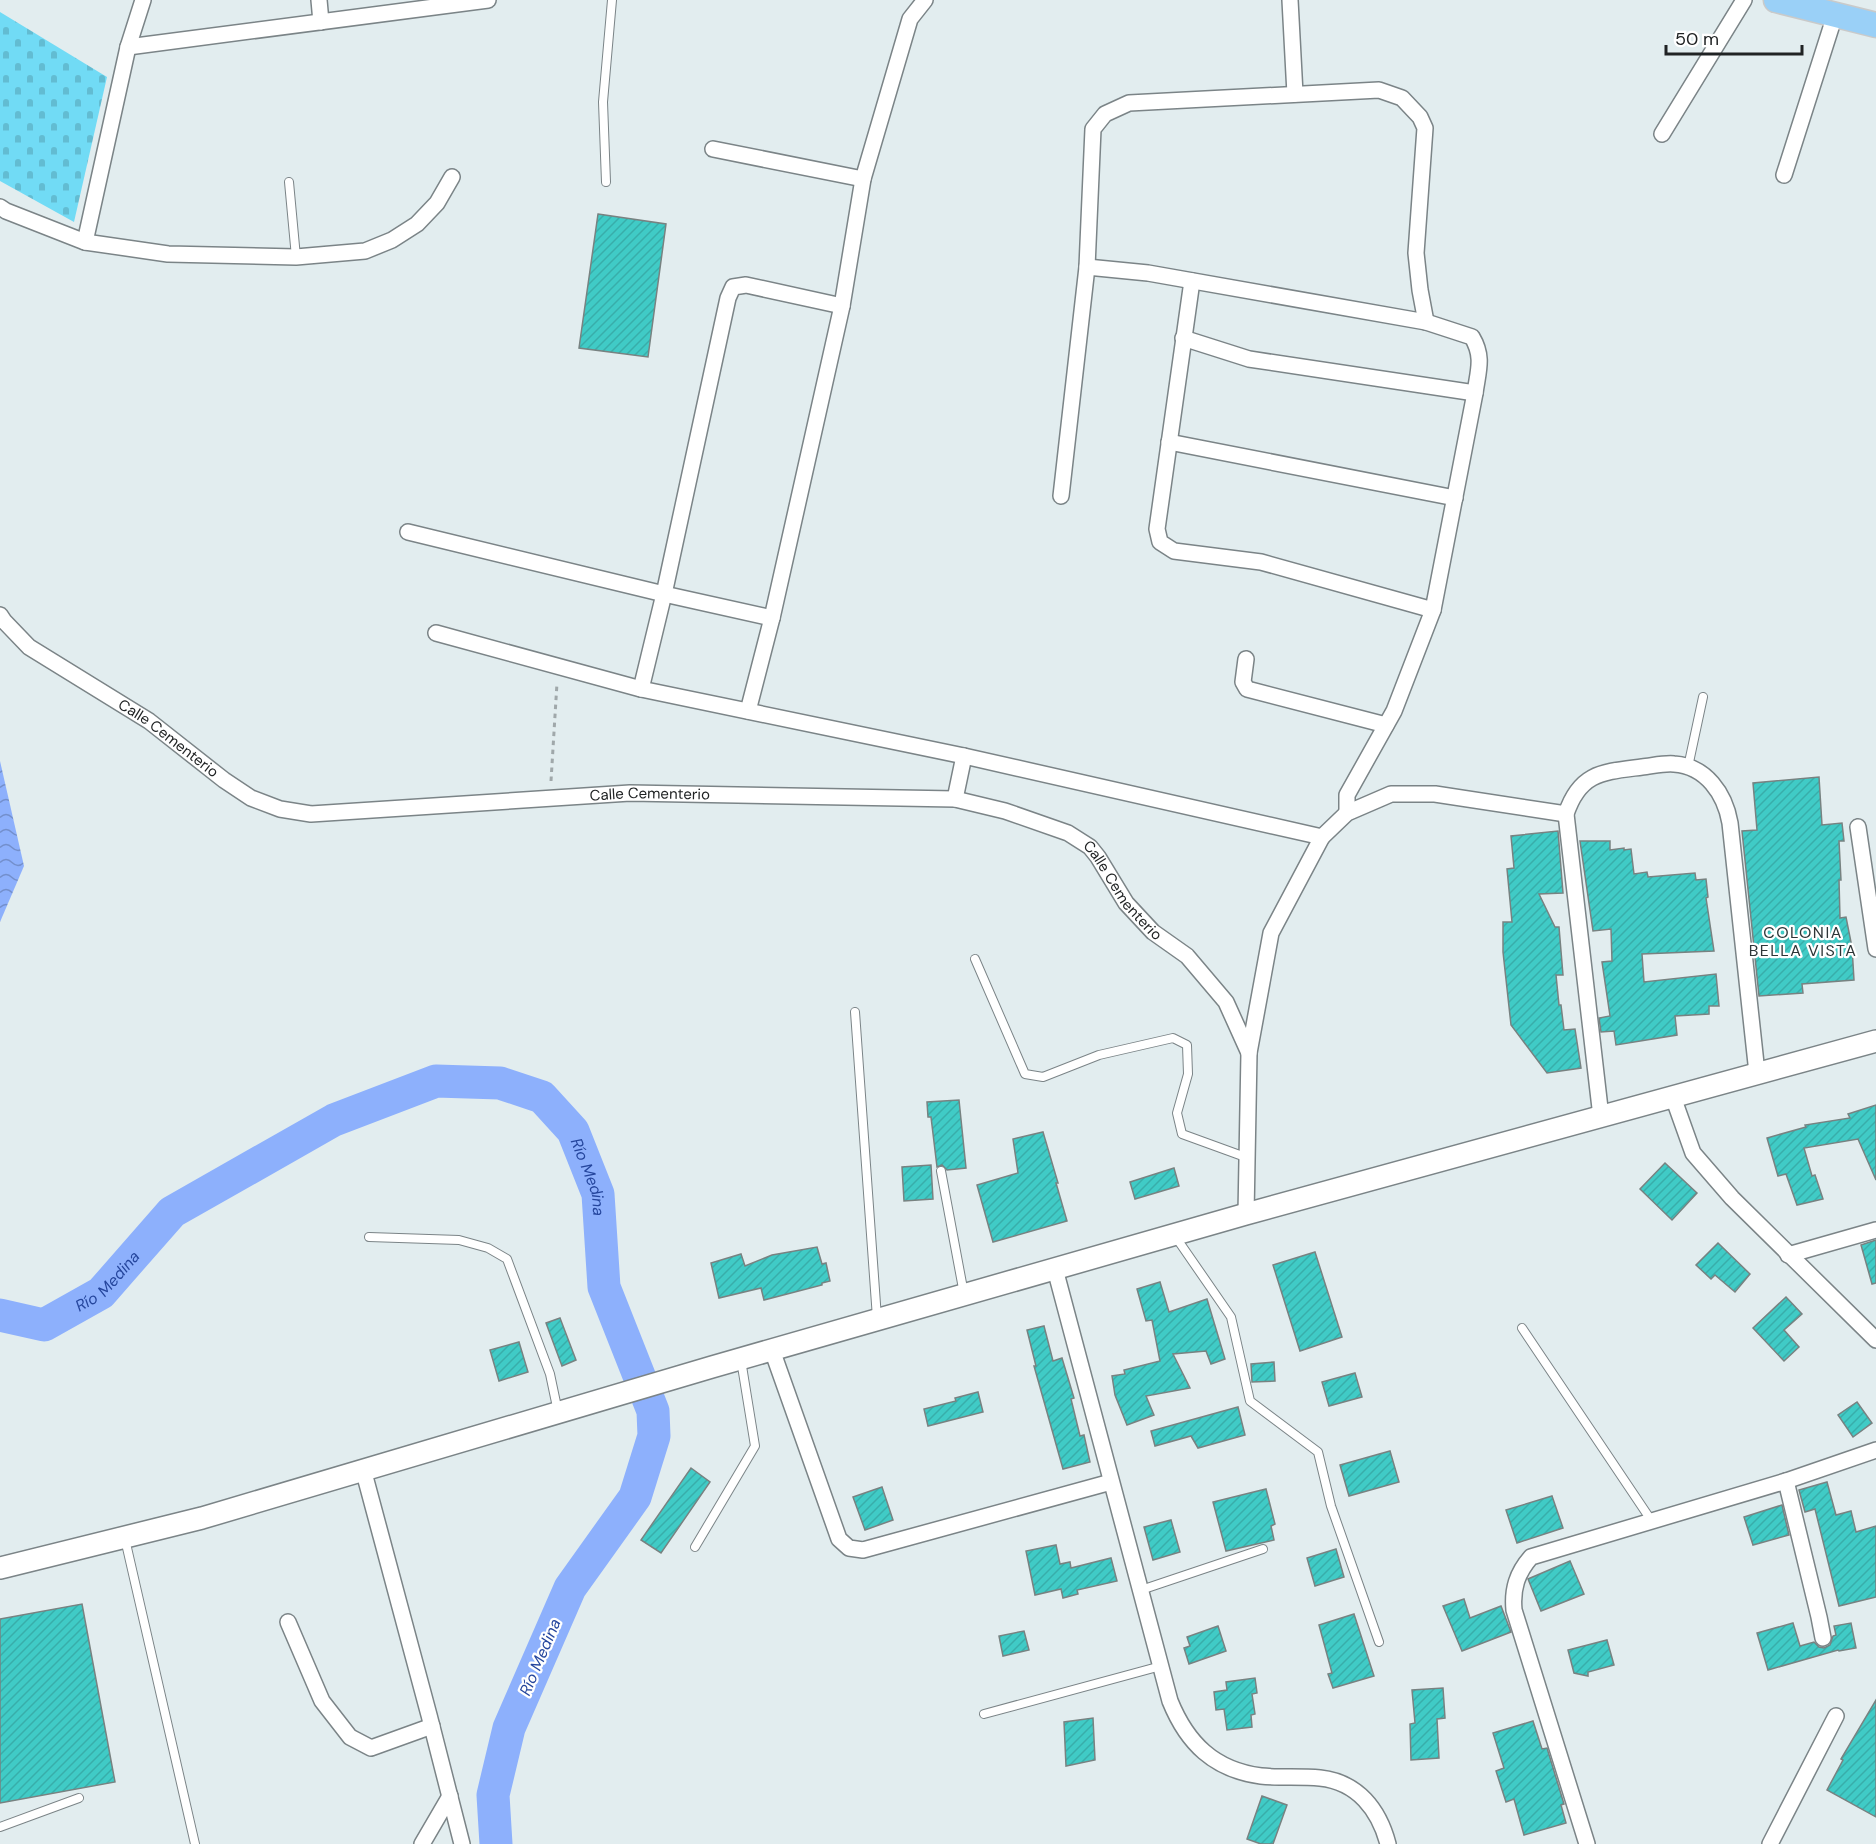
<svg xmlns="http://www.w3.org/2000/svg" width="1876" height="1844" font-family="'DM Sans',sans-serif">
<defs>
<pattern id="cemetery-stones" width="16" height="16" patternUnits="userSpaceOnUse" patternTransform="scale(1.5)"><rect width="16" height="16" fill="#71dbf5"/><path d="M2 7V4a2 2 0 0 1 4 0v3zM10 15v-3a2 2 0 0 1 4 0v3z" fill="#62bcd2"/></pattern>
<pattern id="water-waves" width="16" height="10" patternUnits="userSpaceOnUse" patternTransform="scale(1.5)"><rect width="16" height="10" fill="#8db0fc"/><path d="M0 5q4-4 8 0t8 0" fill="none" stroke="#738fcc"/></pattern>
<pattern id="building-hatch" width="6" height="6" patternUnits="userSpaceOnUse" patternTransform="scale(1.5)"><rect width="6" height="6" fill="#40cbc6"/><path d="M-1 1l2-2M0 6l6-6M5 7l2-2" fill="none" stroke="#38aeaa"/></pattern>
</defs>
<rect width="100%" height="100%" fill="#e2edef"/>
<path fill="url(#cemetery-stones)" d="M0,12l107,65 -33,145 -74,-41z"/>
<path fill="url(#water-waves)" d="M0,761l24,105 -24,56z"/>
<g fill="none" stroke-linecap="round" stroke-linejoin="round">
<path stroke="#8db0fc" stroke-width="33" id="s1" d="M0,1315l44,10 57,-32 71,-81 162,-92 102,-39 64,2 42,14 31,34 25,63 6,93 49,124 1,25 -19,61 -65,91 -61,140 -16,67 3,49"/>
</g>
<g fill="url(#building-hatch)" stroke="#788281" stroke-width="1.5">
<path d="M598,214l68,10 -18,133 -69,-9z"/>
<path d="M1819,777l3,48 20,-2 2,18h-5l2,39h-2l1,38 6,-1 6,30 2,33 -52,4 1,9 -44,3 -17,-165 15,-1 -4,-47z"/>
<path d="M1558,831l5,62 -24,1 16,33h4l4,48h-7l3,30h2l3,25 11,-1 6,39 -34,5 -36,-48 -8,-73v-30h9l-5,-53 7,-1 -3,-32z"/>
<path d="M1580,841h30v9l14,-2v2l7,-1 3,25 13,-2 1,5 47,-4 1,7 10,-1 2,18 -2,1 8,53 -72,3 2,28 72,-8 3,32h-10v8l-34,2 2,19 -61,10 -2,-14 -13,1 -2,-14 11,-2 -8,-54 10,-1 -1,-32 -18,2z"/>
<path d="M959,1100l7,68 -19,2 -5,-5 -5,2 -6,-50h-3l-1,-15z"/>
<path d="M1876,1105v75l-18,-41 -54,9 8,28 3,-1 8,24 -26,6 -11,-31 -8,2 -11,-38 39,-11 -1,-2 45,-7 -2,-4z"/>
<path d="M1043,1132l15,51h-2l11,38 -74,21 -16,-57 41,-12 -5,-34z"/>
<path d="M1665,1163l32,30 -25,27 -32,-31z"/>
<path d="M931,1165l2,34 -29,2 -2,-34z"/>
<path d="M1174,1168l5,18 -44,13 -5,-17z"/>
<path d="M1876,1240v43l-4,1 -11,-39z"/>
<path d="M1718,1243l32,31 -15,18 -20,-17 -4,4 -15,-14z"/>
<path d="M817,1247l5,17 4,-1 4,18 -8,2v2l-58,15 -3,-12 -42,10 -8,-35 30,-9 4,12 27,-11z"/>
<path d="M1315,1252l27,85 -42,14 -27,-86z"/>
<path d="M1160,1282l9,30 38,-13 18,60 -14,5 -5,-13 -33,3 17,34 -44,8 8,19 -27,10 -12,-30 -3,-19 13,-2 -1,-4 36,-9 -8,-41 -6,1 -9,-32z"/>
<path d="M1786,1297l16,17 -18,16 15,17 -15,14 -31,-33z"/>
<path d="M560,1318l16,42 -14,6 -16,-43z"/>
<path d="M1044,1326l9,35 9,-3 12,40 -3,1 9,37 4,-1 6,27 -27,7 -29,-103h2l-9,-36z"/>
<path d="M519,1342l9,30 -29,9 -9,-31z"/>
<path d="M1274,1362l1,19 -23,1 -1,-18z"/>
<path d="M1355,1373l7,24 -33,9 -7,-24z"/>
<path d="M978,1392l5,20 -55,14 -4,-17 32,-8 -1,-3z"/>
<path d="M1857,1402l15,21 -19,14 -15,-22z"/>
<path d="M1238,1407l7,28 -47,13 -7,-12 -36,10 -4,-15z"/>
<path d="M1390,1451l9,31 -50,14 -9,-31z"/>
<path d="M691,1468l19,14 -49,71 -20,-13z"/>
<path d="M1827,1482l9,33 15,-4 5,21 20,-6v71l-37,9 -24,-97 -10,3 -6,-22z"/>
<path d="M882,1487l11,33 -28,10 -12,-33z"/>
<path d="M1266,1489l9,35 -4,2 3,14 -48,11 -13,-49z"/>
<path d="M1552,1496l11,32 -46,15 -11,-33z"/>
<path d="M1782,1505l7,30 -36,10 -9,-28z"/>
<path d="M1171,1520l9,32 -27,8 -9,-33z"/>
<path d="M1056,1545l4,19 10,-2 1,6 40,-10 6,23 -40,9 1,4 -15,4 -2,-9 -26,6 -9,-44z"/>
<path d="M1336,1549l8,28 -29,9 -8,-28z"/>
<path d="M1570,1561l14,33 -43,17 -13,-32z"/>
<path d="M1464,1599l6,19 31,-12 10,26 -49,19 -19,-45z"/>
<path d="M82,1604l33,178 -115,21v-184z"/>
<path d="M1354,1614l20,62 -41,12 -5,-14 4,-1 -13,-48z"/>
<path d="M1793,1623l7,23 14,-4 5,5 5,1 6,-3 3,-9 3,-1 -2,-9 17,-3 5,25 -17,3 -1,-1 -70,20 -11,-37z"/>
<path d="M1218,1626l8,25 -37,13 -5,-16 6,-2 -3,-9z"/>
<path d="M1024,1631l5,19 -26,6 -4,-20z"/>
<path d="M1607,1640l7,25 -26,7v4l-14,-3 -6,-23z"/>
<path d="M1255,1678l2,15 -5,1 3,20 -4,1 1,12 -25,3 -3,-21 -8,1 -2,-18 13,-2 -1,-8z"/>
<path d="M1443,1688l2,30 -8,1 2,39 -28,2 -1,-36 5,-1 -3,-33z"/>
<path d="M1876,1700v117l-49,-27 16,-30 -2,-1z"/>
<path d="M1093,1718l2,42 -29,6 -2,-44z"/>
<path d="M1533,1721l9,28 5,-1 17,56 -3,1 5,18 -42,12 -10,-36 -8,3 -10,-31 8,-3 -11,-35z"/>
<path d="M1262,1796l25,9 -14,39h-12l-14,-5z"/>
</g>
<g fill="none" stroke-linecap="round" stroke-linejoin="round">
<g stroke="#7b8487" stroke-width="10">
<g id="service">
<path d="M289,182l7,75"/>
<path d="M606,182l-3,-80 9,-102"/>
<path d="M1688,767l15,-70"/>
<path d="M975,959l50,115 18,3 56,-22 74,-17 14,7 1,29 -11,39 5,21 66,24"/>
<path d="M855,1012l22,306"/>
<path d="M941,1171l23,123"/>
<path d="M1175,1236l56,81 19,84 68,51 13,54 48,136"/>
<path d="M369,1237l90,3 29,8 19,11 43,115 8,38"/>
<path d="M1522,1328l129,192"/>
<path d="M125,1539l70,305"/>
<path d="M695,1547l60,-101 -14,-86"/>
<path d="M1141,1590l122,-41"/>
<path d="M984,1714l177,-48"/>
<path d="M0,1827l79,-29"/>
</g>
</g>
<g stroke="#7b8487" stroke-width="18">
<g id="minor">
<path d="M319,0l2,22"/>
<path d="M1290,0l5,94"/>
<path d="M128,47l360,-47"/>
<path d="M1662,134l82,-134"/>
<path d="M713,149l150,30"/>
<path d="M1784,175l51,-160"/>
<path d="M0,207l6,4 79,31 83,12 128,3 69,-6 27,-11 25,-16 20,-21 15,-26"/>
<path d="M85,242l43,-195 15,-47"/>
<path d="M1087,267l61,6 278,49 46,15c12,20 6,34 3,56l-42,217 -39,101 -47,84v18"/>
<path d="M1192,281l-35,248 3,13 14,9 87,11 172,48"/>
<path d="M1183,338l66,21 226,34"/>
<path d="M1169,442l286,56"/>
<path d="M1061,496l26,-229 6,-138 12,-15 24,-11 250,-13 23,8 18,19 5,11 -9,125 4,37 6,32"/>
<path d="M408,532l256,62 108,24"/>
<path id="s2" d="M0,615l4,6 25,26 120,74 75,59 27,18 29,11 31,5 319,-21 325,6 50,12 63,22 22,14 8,10 28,46 27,29 34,24 39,46 23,51"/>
<path d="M436,633l205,56 323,67 358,81 25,-24 44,-19h44l131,20"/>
<path d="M1246,659l-3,23 4,7 139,36"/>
<path d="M641,689l23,-95 64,-296 5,-11 13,-2 96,21"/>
<path d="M748,711l24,-93 70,-312 21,-127 47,-160 15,-19"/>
<path d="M955,799l9,-43"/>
<path d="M1858,827l18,122"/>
<path d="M1673,1097l20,56 39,45 144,142"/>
<path d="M1601,1117l-35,-303c14,-42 37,-42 76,-47 10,-1 22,-4 32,-3 32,2 51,30 56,59l27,250"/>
<path d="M1246,1214l3,-161 22,-120 51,-96"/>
<path d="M1788,1255l88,-25"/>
<path d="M1055,1269l115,432c17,42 44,69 91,75 19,2 40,0 59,2 38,4 59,32 68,66"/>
<path d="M772,1350l67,189 10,9 14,2 248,-68"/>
<path d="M363,1469l66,246 33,129"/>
<path d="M1786,1481l90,-31"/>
<path d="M288,1622l34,79 28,36 21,11 61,-22"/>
<path d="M422,1844l28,-48"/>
<path d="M1587,1844l-73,-234c-2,-21 3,-37 17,-53l255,-76 33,136 4,21"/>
<path d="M1770,1844l66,-128"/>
</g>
</g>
<g stroke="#7b8487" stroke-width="24">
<path id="secondary" d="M0,1568l202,-50 510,-151 534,-153 630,-173"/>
</g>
<g stroke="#c9caca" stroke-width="27">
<path id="trunk" d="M1776,0l100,25"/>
</g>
<path stroke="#a0a8aa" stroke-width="3" stroke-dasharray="4.5 4.5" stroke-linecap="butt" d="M551,781l6,-98"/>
<use href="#service" stroke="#fff" stroke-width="8"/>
<use href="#minor" stroke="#fff" stroke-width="15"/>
<use href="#secondary" stroke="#fff" stroke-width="21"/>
<use href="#trunk" stroke="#9ad0f7" stroke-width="24"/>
</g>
<g text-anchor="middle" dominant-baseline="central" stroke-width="4.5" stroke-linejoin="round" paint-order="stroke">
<g font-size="15" fill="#202324" stroke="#fff">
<text stroke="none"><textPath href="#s2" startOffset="210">Calle Cementerio</textPath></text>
<text stroke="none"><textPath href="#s2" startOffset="714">Calle Cementerio</textPath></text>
<text stroke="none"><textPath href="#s2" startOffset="1218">Calle Cementerio</textPath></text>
</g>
<g font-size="16" letter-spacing="1.5" fill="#2e3638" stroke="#fff">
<text x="1803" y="932">COLONIA<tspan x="1803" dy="18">BELLA VISTA</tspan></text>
</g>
<g font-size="16" font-style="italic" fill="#25469d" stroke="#fff">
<text stroke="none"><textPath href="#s1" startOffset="717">Río Medina</textPath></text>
<text stroke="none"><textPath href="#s1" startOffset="123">Río Medina</textPath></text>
<text transform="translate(540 1657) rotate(-67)">Río Medina</text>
</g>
</g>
<path d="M1666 45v9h136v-9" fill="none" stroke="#202324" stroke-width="3"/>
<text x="1675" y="45" font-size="18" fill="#202324" stroke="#ffffff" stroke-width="4.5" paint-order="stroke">50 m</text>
</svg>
